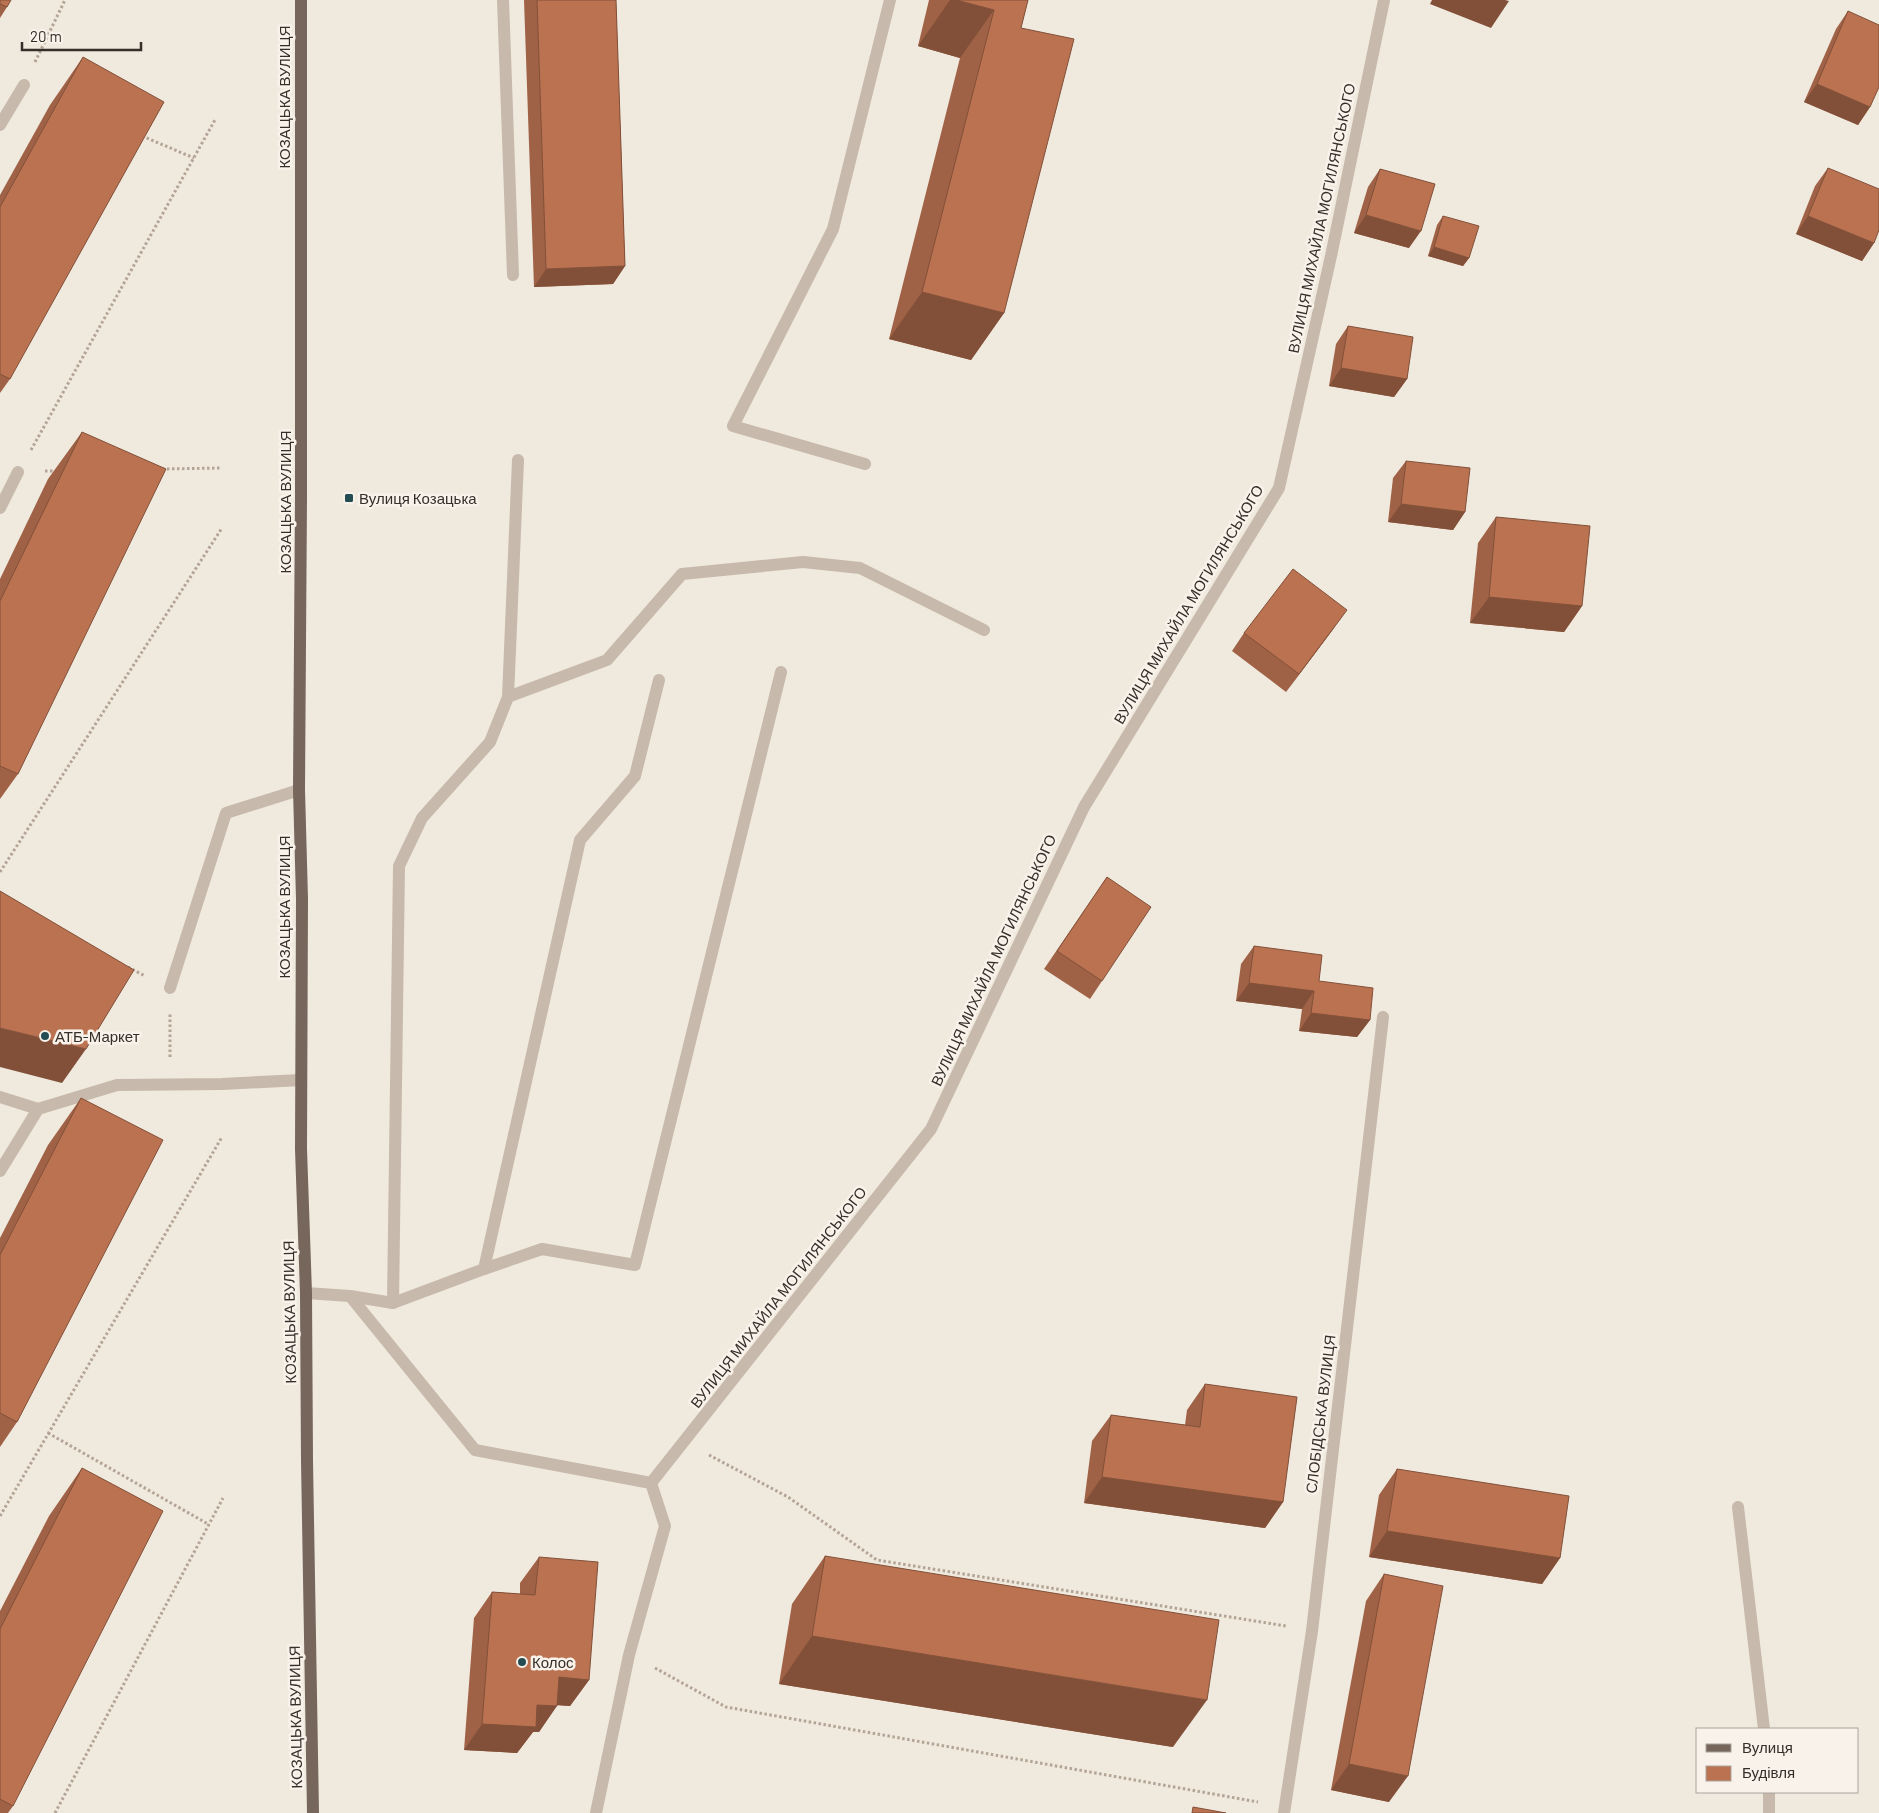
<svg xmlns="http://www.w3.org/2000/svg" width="1879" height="1813" font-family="Barlow,sans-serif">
<rect width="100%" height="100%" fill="#f0e9de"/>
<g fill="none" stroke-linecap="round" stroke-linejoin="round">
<g stroke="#b3a495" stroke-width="3" stroke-dasharray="2.5 2.5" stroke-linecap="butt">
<path d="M35,62l30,-62"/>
<path d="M142,136l52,22"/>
<path d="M31,450l185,-332"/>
<path d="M162,469l60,-1"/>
<path d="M45,471h14"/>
<path d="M0,872l222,-344"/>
<path d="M128,967l17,9"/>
<path d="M170,1057v-43"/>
<path d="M48,1433l160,91"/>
<path d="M709,1455l79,42 89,63 409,66"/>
<path d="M0,1516l222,-379"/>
<path d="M655,1668l71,39 532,95"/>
<path d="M55,1813l168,-315"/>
</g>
<g stroke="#c7b9ab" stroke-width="12">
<path d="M503,0l10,275"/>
<path d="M0,125l24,-40"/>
<path d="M865,464l-132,-38 100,-197 57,-229"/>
<path d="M0,508l18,-36"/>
<path d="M508,697l99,-37 75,-86 121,-12 57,6 124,62"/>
<path d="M170,988l56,-175 73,-23"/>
<path d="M0,1097l38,12"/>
<path d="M0,1171l38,-62 79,-24 105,-1 79,-4"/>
<path d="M484,1269l58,-20 93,16 146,-593"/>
<path d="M306,1293l44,3 125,154 176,33 280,-354 153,-322 195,-319 52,-232 53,-256"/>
<path d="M350,1296l43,7 91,-34 96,-429 55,-64 24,-96"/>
<path d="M393,1303l6,-437 23,-48 68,-76 18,-45 10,-237"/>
<path d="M1738,1507l26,222"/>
<path d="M596,1813l33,-158 36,-129 -14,-43"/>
<path d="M1284,1813l28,-182 71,-614"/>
<path d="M1769,1813v-21"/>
</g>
<path stroke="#76665c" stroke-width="12" d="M301,0v498l-2,292 3,109 -1,250 5,144 1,168 6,352"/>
</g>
<g fill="#a06246">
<path d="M0,0l7,7 -7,11z"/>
<path d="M524,0h92l9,266 -12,18 -79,3z"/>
<path d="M929,0h99l-7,28 -17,285 -33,47 -82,-21 71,-281 -42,-12z"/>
<path d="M1848,11l22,96 -12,18 -54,-23 32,-73z"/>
<path d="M83,57l-73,322 -10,14v-198l50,-90z"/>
<path d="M1828,168l46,75 -12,18 -66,-27 19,-48z"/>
<path d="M1380,169l29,79 -55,-15 14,-46z"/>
<path d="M1443,216l26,42 -6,8 -35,-10 9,-31z"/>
<path d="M1348,326l59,53 -13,18 -65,-11 7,-42z"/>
<path d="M82,432l-64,342 -18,25v-220l48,-100z"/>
<path d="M1406,461l59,51 -12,18 -65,-8 5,-44z"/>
<path d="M1496,517l86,89 -18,26 -94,-9 8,-80z"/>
<path d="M1334,628l-48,64 -54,-41 12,-18z"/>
<path d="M1107,877l-5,104 -12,18 -46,-30z"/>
<path d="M1254,946l65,35 51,39 -13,17 -58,-6 3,-22 -66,-8 5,-37z"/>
<path d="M81,1098l-64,324 -17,25v-209l48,-93z"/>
<path d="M1205,1384l78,118 -18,26 -181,-25 8,-62 19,-26 74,10 2,-15z"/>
<path d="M82,1468l-69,338 -5,7h-8v-202l49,-95z"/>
<path d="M1397,1469l163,89 -18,26 -173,-27 10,-62z"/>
<path d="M825,1556l348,191 -394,-63 13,-80z"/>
<path d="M539,1557l50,123 -19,26 -13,-1 -18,27h-6l-16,21 -53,-3 10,-132 18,-26 28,2v-11z"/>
<path d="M1384,1574l5,228 -58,-12 35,-189z"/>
</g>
<g fill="#825039">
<path d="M950,0h6l38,10 -34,48 -42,-12z"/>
<path d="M1432,0h73l4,1 -18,27 -61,-24z"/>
<path d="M1817,84l53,23 -12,18 -54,-23z"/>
<path d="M1366,215l55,16 -12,17 -55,-15z"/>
<path d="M1808,216l66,27 -12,18 -66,-27z"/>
<path d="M1434,247l35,11 -6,8 -35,-10z"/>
<path d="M625,266l-12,18 -79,3 12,-18z"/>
<path d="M922,292l82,21 -33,47 -82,-21z"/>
<path d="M1341,368l66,11 -13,18 -65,-11z"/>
<path d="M1401,504l64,8 -12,18 -65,-8z"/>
<path d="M1489,597l93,9 -18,26 -94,-9z"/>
<path d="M1347,610l-13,18 -48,64 13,-18z"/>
<path d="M1249,983l65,8 -12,18 -66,-8z"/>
<path d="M1311,1013l59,7 -13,17 -58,-6z"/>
<path d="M0,1028l86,21 -24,34 -62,-16z"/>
<path d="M1102,1477l181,25 -18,26 -181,-25z"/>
<path d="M1387,1531l173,27 -18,26 -173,-27z"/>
<path d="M812,1636l395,64 -34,47 -394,-63z"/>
<path d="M559,1677l30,3 -19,26 -29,-2z"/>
<path d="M537,1705l20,1 -18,26h-6l-16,21 -53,-3 18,-26z"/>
<path d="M1349,1764l59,12 -19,26 -58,-12z"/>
</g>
<g fill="#ba7251" stroke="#825039">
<path d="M0,0h11l-4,7 -7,-3z"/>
<path d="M537,0h79l9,266 -79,3z"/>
<path d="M956,0h72l-7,28 53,11 -70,274 -82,-21 72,-282z"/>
<path d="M1848,11l31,14v62l-9,20 -53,-23z"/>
<path d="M83,57l81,45 -154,277 -10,-5v-167z"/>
<path d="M1828,168l51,21v41l-5,13 -66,-27z"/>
<path d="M1380,169l55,15 -14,47 -55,-16z"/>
<path d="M1443,216l36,10 -10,32 -35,-11z"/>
<path d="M1348,326l65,11 -6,42 -66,-11z"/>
<path d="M82,432l84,37 -148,305 -18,-8v-165z"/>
<path d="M1406,461l64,7 -5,44 -64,-8z"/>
<path d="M1496,517l94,9 -8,80 -93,-9z"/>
<path d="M1293,569l54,41 -48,64 -55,-41z"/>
<path d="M1107,877l44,30 -49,74 -45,-30z"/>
<path d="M0,891l134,79 -48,79 -86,-21z"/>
<path d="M1254,946l68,9 -3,26 54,7 -3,32 -59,-7 3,-22 -65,-8z"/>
<path d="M81,1098l82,42 -146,282 -17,-9v-158z"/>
<path d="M1205,1384l92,13 -14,105 -181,-25 9,-62 89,12z"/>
<path d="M82,1468l81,43 -150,295 -13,-7v-170z"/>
<path d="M1397,1469l172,27 -9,62 -173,-27z"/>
<path d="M825,1556l394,64 -12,80 -395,-64z"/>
<path d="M539,1557l59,5 -9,118 -30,-3 -2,29 -20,-1 -1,22 -54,-3 10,-132 43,3z"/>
<path d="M1384,1574l59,12 -35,190 -59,-12z"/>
<path d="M1193,1807l33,6h-34z"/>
</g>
<g fill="#234c53" stroke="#f8f2ea" stroke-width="2">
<rect x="344" y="493" width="10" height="10" rx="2.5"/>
<circle cx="45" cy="1036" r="5"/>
<circle cx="522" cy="1662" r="5"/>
</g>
<g text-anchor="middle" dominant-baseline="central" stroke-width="5" stroke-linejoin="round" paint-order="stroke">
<g font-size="15" fill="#352e29" stroke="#f8f2ea">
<text transform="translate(284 97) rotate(-90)">КОЗАЦЬКА ВУЛИЦЯ</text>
<text transform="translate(1321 218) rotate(-78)">ВУЛИЦЯ МИХАЙЛА МОГИЛЯНСЬКОГО</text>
<text transform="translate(285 502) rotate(-90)">КОЗАЦЬКА ВУЛИЦЯ</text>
<text transform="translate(1188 604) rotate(-59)">ВУЛИЦЯ МИХАЙЛА МОГИЛЯНСЬКОГО</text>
<text transform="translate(284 907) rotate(-90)">КОЗАЦЬКА ВУЛИЦЯ</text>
<text transform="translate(993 960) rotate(-65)">ВУЛИЦЯ МИХАЙЛА МОГИЛЯНСЬКОГО</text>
<text transform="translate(778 1297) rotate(-52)">ВУЛИЦЯ МИХАЙЛА МОГИЛЯНСЬКОГО</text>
<text transform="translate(289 1312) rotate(-91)">КОЗАЦЬКА ВУЛИЦЯ</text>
<text transform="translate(1320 1414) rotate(-83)">СЛОБІДСЬКА ВУЛИЦЯ</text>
<text transform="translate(295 1717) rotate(-91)">КОЗАЦЬКА ВУЛИЦЯ</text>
</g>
<g font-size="15" fill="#352e29" stroke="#f8f2ea" text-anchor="start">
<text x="359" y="498">Вулиця Козацька</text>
<text x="55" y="1036">АТБ-Маркет</text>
<text x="532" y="1662">Колос</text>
</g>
</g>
<rect x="1696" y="1728" width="162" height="65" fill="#f8f2ea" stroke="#aaa49d"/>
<rect x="1706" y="1744" width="25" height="8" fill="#76665c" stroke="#aaa49d"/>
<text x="1742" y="1753" font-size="15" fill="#352e29">Вулиця</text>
<rect x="1706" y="1766" width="25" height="15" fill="#ba7251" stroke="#aaa49d"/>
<text x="1742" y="1778" font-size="15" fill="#352e29">Будівля</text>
<path d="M22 42v8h119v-8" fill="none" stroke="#352e29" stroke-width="2.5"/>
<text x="30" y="42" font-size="15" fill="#352e29" stroke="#f8f2ea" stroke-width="4" paint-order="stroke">20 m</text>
</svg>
